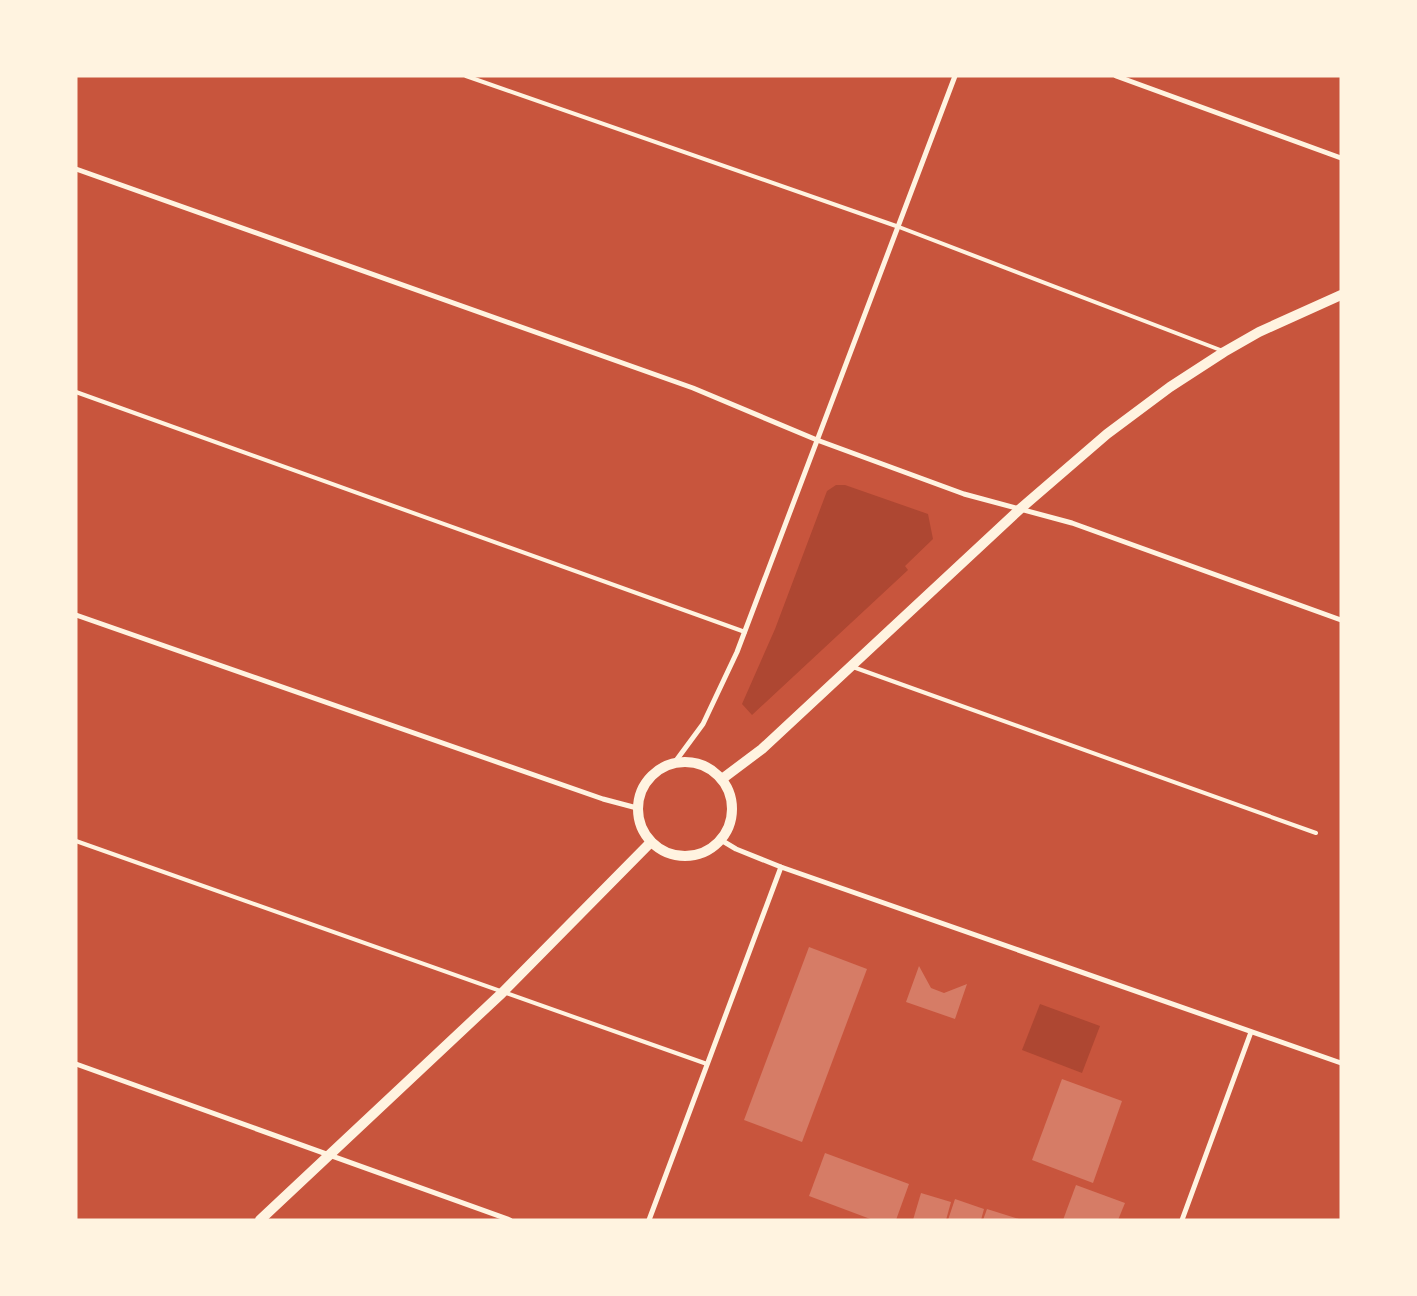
<svg xmlns="http://www.w3.org/2000/svg" width="1417" height="1296" font-family="Ubuntu,sans-serif">
<rect width="100%" height="100%" fill="#c8553d"/>
<g fill="#ae4732">
<path d="M836,485h9l83,29 5,25 -28,27 3,4 -156,145 -10,-11 33,-75 52,-138z"/>
<path d="M1040,1004l60,22 -18,47 -60,-23z"/>
</g>
<g fill="#d67c66">
<path d="M809,947l58,22 -65,173 -58,-22z"/>
<path d="M919,966l12,22 13,5 23,-9 -12,35 -49,-17z"/>
<path d="M1062,1079l60,22 -29,82 -61,-23z"/>
<path d="M825,1153l84,31 -13,36h-23l-64,-24z"/>
<path d="M1076,1185l49,18 -7,17h-55z"/>
<path d="M921,1193l30,9 -5,18h-33z"/>
<path d="M955,1199l29,10 -3,11h-33z"/>
<path d="M987,1209l32,10v1h-36z"/>
</g>
<g fill="none" stroke-linecap="round" stroke-linejoin="round">
<g stroke="#fff3e0" stroke-width="4">
<path d="M466,76l433,151 324,124"/>
<path d="M76,392l669,240"/>
<path d="M853,667l463,166"/>
<path d="M76,841l631,223"/>
</g>
<g stroke="#fff3e0" stroke-width="5">
<path d="M1116,76l225,82"/>
<path d="M76,169l617,219 124,52 147,54 108,29 269,97"/>
<path d="M76,615l527,184 34,9"/>
<path d="M675,762l28,-38 34,-72 218,-576"/>
<path d="M721,840l15,9 45,18 560,196"/>
<path d="M76,1064l434,156"/>
<path d="M649,1220l132,-353"/>
<path d="M1182,1220l69,-188"/>
</g>
<g stroke="#fff3e0" stroke-width="10">
<circle cx="685" cy="809" r="47"/>
<path d="M722,779l40,-30 258,-240 87,-75 63,-47 54,-35 35,-20 82,-37"/>
<path d="M260,1220l242,-227 149,-151"/>
</g>
</g>
<rect width="1417" height="1296" fill="none" stroke="#fff3e0" stroke-width="155"/>
</svg>
